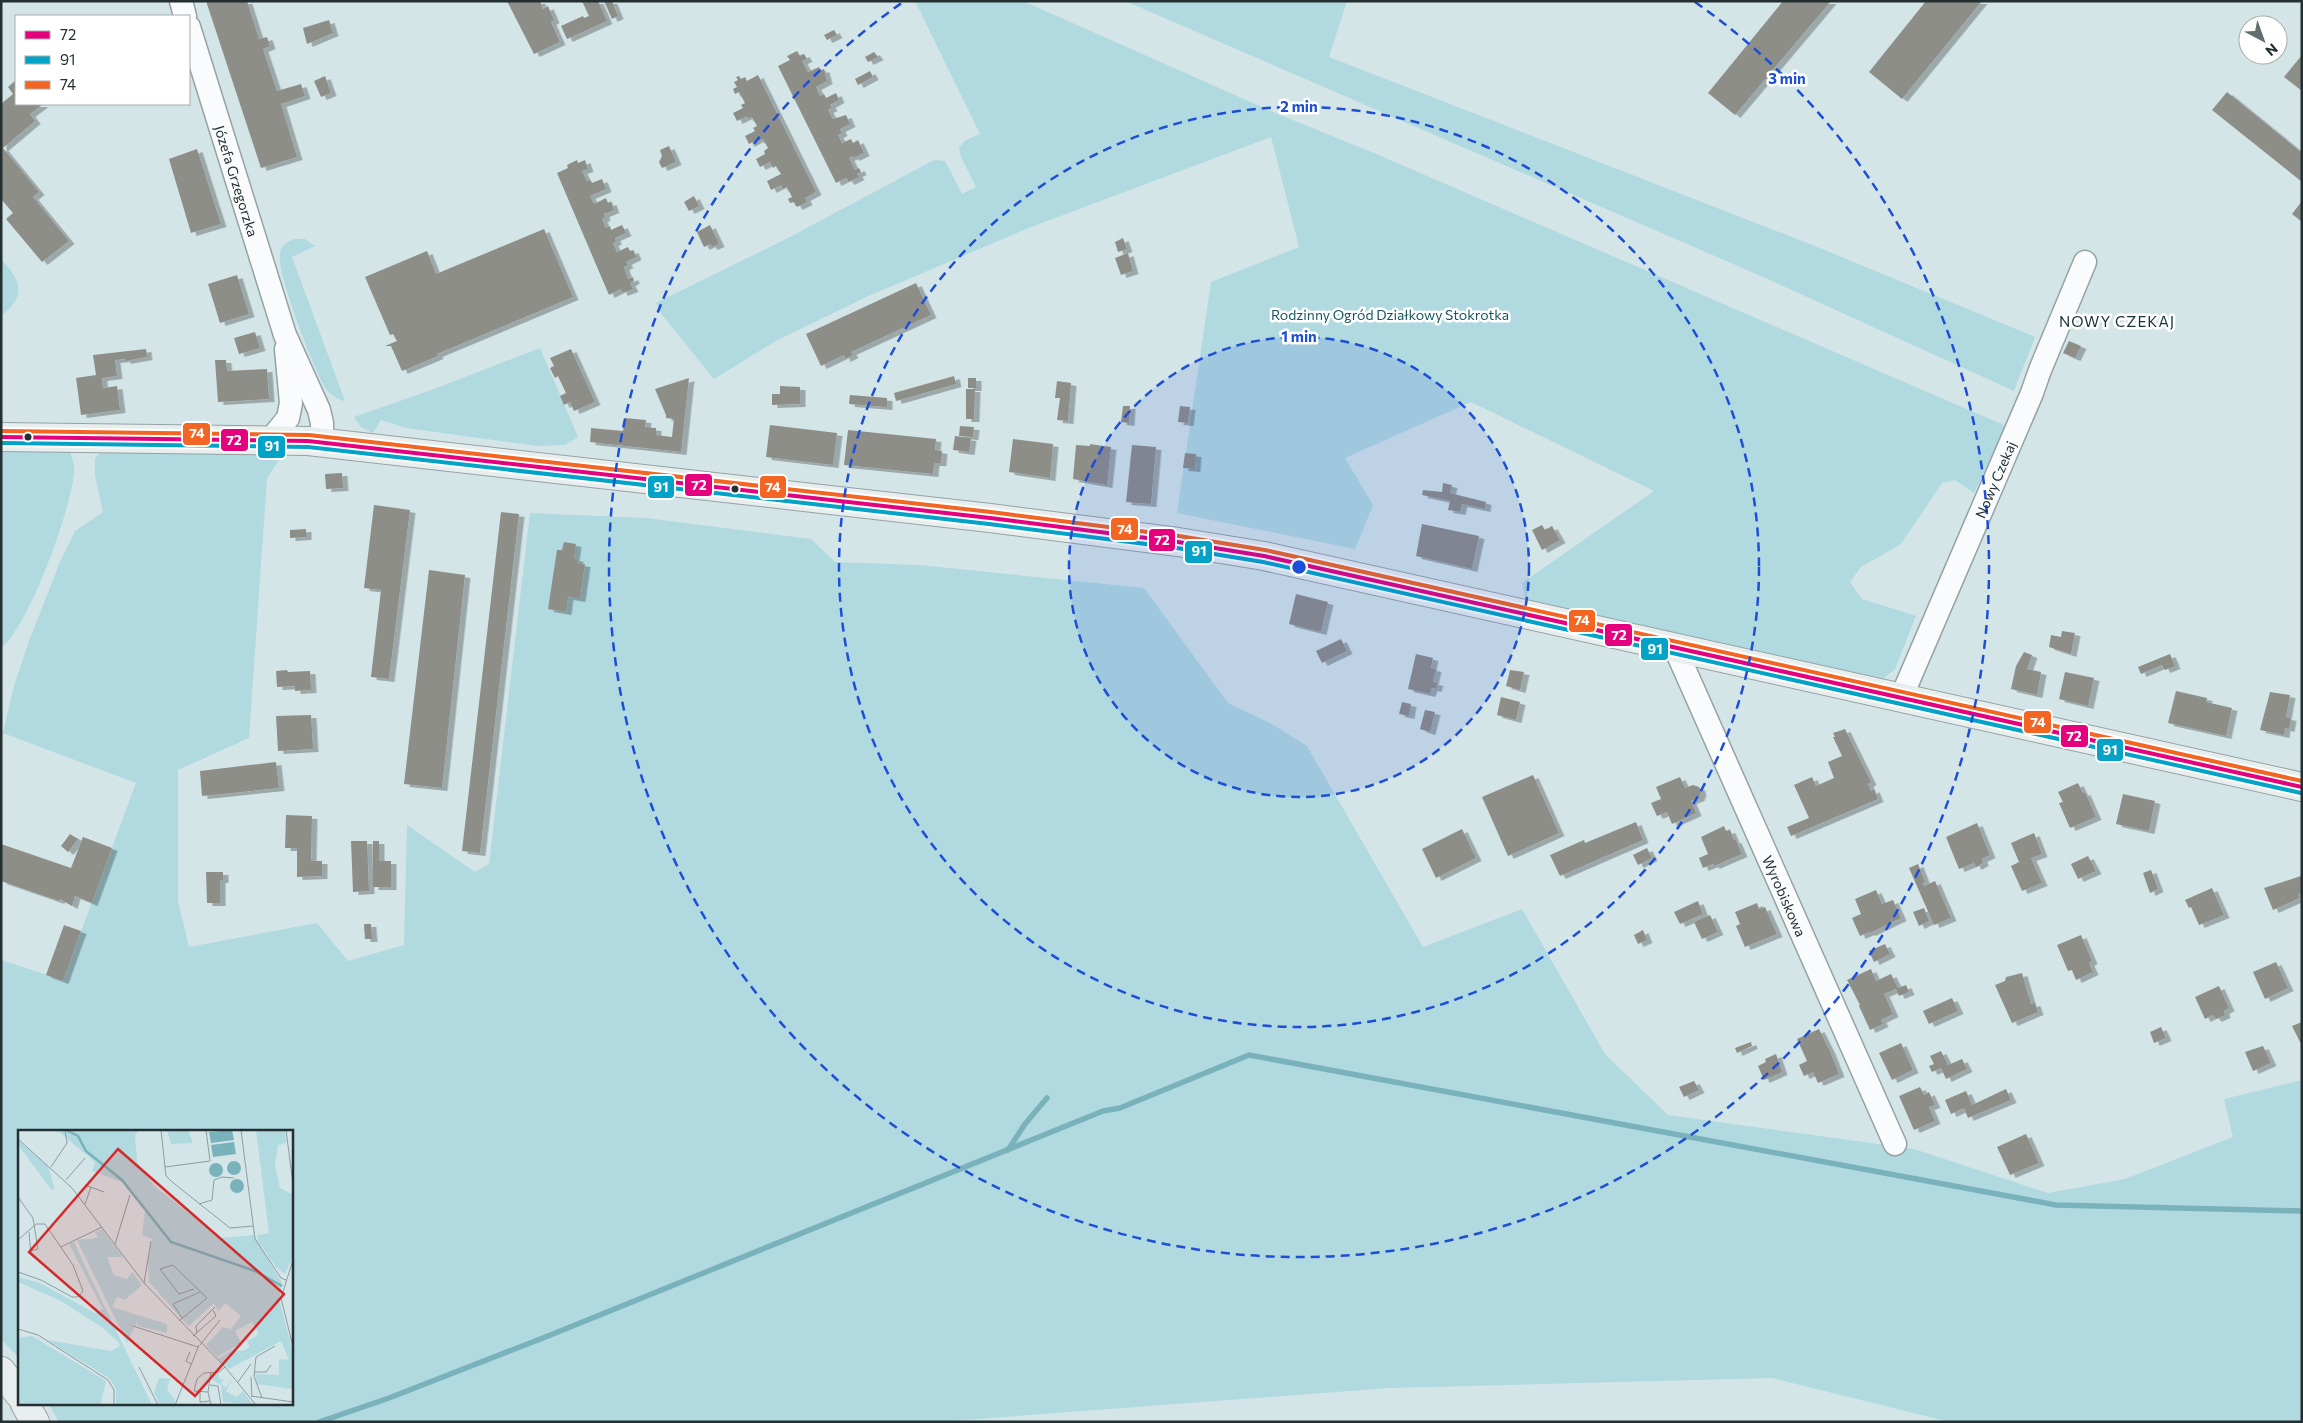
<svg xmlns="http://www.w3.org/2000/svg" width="2303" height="1423" font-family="Commissioner,sans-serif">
<defs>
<filter id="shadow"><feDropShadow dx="5.5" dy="3" stdDeviation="0" flood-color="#0004"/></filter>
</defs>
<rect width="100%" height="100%" fill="#d4e5e8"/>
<g fill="#b1d9e0">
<path d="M915,1h108l250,111 101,41 632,273 -32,67 -19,-13 -13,3 -41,61 -40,23 -11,15 12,17 54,17 -21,53 -15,12 -354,-79 -4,-19 132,-92 -183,-89 -126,56 28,47 -18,44 -178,-36 34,-231 88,-35 -28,-110 -245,92 -162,69 -88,43 -62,38 -52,-64 -6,-12 132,-65 146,-78 11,1 17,33 14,-7 -16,-32 -1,-8 7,-7 14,-6z"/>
<path d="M1125,1h222l-18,56 486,189 220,91 -21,54 -253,-115z"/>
<path d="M295,239h10l10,7 -23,11 53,144c-7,-1 -14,-6 -19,-12 -11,-17 -50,-117 -46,-135 1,-9 7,-13 15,-15z"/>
<path d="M1,259c20,21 26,37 0,57z"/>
<path d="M540,348l38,89 -13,8 -27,1 -132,-18 -25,-8 -8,13 -12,-6 -7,-10 80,-28z"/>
<path d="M1,448l69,3c2,7 5,15 4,22 -3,36 -45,154 -73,175z"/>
<path d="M179,450l104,4 -16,24 -18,260 -71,32v131l11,46 128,-24 31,38 56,-16 3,-120 68,47 14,-8 41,-351 116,5 165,21 24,23 84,3 225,23 84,115 44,21 35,22 116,201 99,-38 83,145 63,61 246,34 134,44 77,-14 108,-42 -9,-38 78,-19v342h-352l-178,-44 -382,10 -453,34h-878l-10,-18h242v-272h-272v226l-18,-19v-379l62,20 73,-197 -133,-50 11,-47 15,-45 31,-79 15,-31 28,-19 -8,-36v-18l6,-6z"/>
</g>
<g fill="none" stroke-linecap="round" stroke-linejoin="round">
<g stroke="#7ab2bb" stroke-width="5.5">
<path d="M1008,1150l17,-26 22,-26"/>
<path d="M319,1422l70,-24 159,-62 555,-225 17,-3 129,-53 807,150 246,6"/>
</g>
</g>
<g fill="#8e8e88" filter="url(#shadow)">
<path d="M206,1h41l12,38 8,-2 3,9 -7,3 14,42 24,-7 4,12 -24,8 16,53 -36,11z"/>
<path d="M507,1h33l3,8 5,-3 6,14 -3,2 9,20 -26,12z"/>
<path d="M582,1h16l9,20 -40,18 -6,-13 22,-10 1,2 5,-2z"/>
<path d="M604,1h8l6,15 -6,3z"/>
<path d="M1783,1h48l-96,114 -27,-22z"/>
<path d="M1926,1h56l-80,98 -33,-27z"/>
<path d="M329,20l4,13 -26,11 -4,-16z"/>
<path d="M834,30l3,5 -10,5 -3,-5z"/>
<path d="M797,51l3,5 4,-2 3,5 -5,2 6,11 11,-5 2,3 3,-1 3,12 -11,6 4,9 4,-2 2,4 10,-5 3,7 -9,5 2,3 -4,2 5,9 13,-4 4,9 -10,5 2,4 -4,2 4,8 9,-4 2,4 5,-3 6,13 -10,5 -1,-2 -4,2 6,12 4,-2 2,4 -4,2 2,3 -10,5 -3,-4 -10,5 -58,-117 12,-6 -3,-4z"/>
<path d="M874,52l4,5 -10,5 -3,-5z"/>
<path d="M2302,55v36l-18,-14z"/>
<path d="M870,71l3,6 -15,8 -3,-6z"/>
<path d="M758,75l58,117 -11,6 2,4 -10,5 -3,-5 -4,1 -2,-4 4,-2 -5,-10 -4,2 -2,-4 -10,5 -4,-9 14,-7 -5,-8 -3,2 -3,-6 -10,5 -4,-8 9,-5 -1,-3 4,-3 -5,-9 -4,2 -1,-2 -9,5 -4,-8 10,-5 -2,-3 4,-2 -5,-9 -4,2 -1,-3 -10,5 -4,-8 10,-5 -2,-3 4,-2 -6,-11 -4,2 -2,-5 4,-2 -3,-5 4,-2 -2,-3 3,-1 2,3 4,-2 2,4z"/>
<path d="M325,76l6,17 -10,4 -7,-16z"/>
<path d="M16,80v24h27l-13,10 5,7 -32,27 36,44 -6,5 36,44 -27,21 -36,-43 7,-6 -12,-14v-95l12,-10 -5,-7z"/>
<path d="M2227,92l75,61v29l-90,-72z"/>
<path d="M669,146l7,16 -14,6 -3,-6 3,-6 -2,-6z"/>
<path d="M197,149l24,75 -30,9 -22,-74z"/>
<path d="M577,160l1,3 7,-3 3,9 -6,2 5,10 3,-1 2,3 10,-4 4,10 -16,7 4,8 12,-6 2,5 3,-1 3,8 -10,4 1,4 -3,1 4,9 4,-2 1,4 11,-5 4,8 -11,5 1,4 -3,1 4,9 11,-5 2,4 3,-1 3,7 -10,5 2,3 -4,2 4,12 5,-2 1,4 -4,2 3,6 -11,4 -1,-4 -12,6 -52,-122 11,-5 -1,-3z"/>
<path d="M694,196l5,10 -10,5 -5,-9z"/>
<path d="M2302,201v21l-10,-8z"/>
<path d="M710,225l9,19 -7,3 -2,-3 -6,3 -7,-15z"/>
<path d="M544,229l29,68 -136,57 1,2 -36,15 -11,-25h-6l12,-5 -4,-7 -3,1 -25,-58 62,-26 9,23z"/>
<path d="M1123,238l4,11 -9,3 -3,-10z"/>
<path d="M1128,253l5,18 -12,4 -6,-17z"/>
<path d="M237,275l12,39 -29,9 -12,-39z"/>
<path d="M916,283l15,32 -80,37 2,3 -8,4 -1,-4 -23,11 -15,-32z"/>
<path d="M255,332l5,16 -21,6 -5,-16z"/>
<path d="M2069,341l12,5 -6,12 -12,-5z"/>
<path d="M146,349l1,8 -22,4v-2l-10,1 2,16 -15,2 1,10 14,-2 3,24 -39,5 -5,-37 20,-3 -3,-20z"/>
<path d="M571,349l24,53 -21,9 -4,-9 -6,3 -4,-9 6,-3 -8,-17 -3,2 -5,-10 4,-2 -4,-8z"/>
<path d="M215,360h11l1,11 40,-2 2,30 -51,3z"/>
<path d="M954,376l2,8 -60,17 -2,-8z"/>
<path d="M689,378l-8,74 -91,-10 1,-14 32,3 2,-13 21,2 -1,7 11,1v7l16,2 2,-18 -8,-1v-3l-11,-26z"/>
<rect x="968" y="378" width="8" height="10"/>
<path d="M1057,381l14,2 -3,38 -11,-1 3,-22h-5z"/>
<path d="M780,386l20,1v17l-28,1v-11h8z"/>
<path d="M966,389h9l-1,30h-8z"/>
<path d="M850,395l37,3v9l-38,-3z"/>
<path d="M1123,406h7l-1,17 -8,-1z"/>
<path d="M1180,406l10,1 -2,16 -10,-1z"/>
<path d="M770,425l67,8 -4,32 -67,-8z"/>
<path d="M960,426l14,1 -1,10 -14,-1z"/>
<path d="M848,430l88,9 -1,11 7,1 -1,12h-7l-1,11 -89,-9z"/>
<path d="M955,436l16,2 -2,14 -16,-2z"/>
<path d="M1013,439l40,5 -3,34 -41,-6z"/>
<path d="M1090,444l21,3 -4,38 -34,-6 3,-34 14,1z"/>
<path d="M1132,445l24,2 -5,57 -25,-2z"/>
<path d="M1185,453l11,1 -1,15 -12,-1z"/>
<path d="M342,473l1,15 -17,1 -1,-15z"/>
<path d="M1443,483l9,2 -2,8 36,9 -1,7 -23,-5 -2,8 -12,-2 2,-9 -28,-6 1,-5 19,2z"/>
<path d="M374,505l36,5 -21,169 -18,-2 10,-87 -17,-2z"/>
<path d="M501,512l18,2 -39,339 -18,-2z"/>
<path d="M1422,524l57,12 -7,33 -56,-13z"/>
<path d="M1542,525l3,5 7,-4 8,14 -18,10 -10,-20z"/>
<path d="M306,529v8l-16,1v-8z"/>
<path d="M564,542l12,2 -2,14 4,1 -1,4 8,1 -5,35 -12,-2 -2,15 -18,-3 9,-59h5z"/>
<path d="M429,570l36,5 -23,213 -38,-4z"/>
<path d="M1296,594l32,8 -7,30 -32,-8z"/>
<path d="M2062,631l13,2 -4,21 -22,-7 2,-12 10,2z"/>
<path d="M1341,639l6,12 -25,12 -6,-12z"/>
<path d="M2024,652l8,3 -5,14 14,3 -4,23 -26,-6 5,-23z"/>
<path d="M1416,654l17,4 -2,10 5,1 -3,13 5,1 -2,6 -4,-1 -2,6 -22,-5z"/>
<path d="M2170,654l5,12 -10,4 -3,-5 -21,9 -3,-7z"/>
<path d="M287,670l1,2 22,-1 1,19 -16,1v-5l-18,1 -1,-16z"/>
<path d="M1510,670l14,2 -4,18 -14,-4z"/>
<path d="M2065,672l29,6 -6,28 -29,-7z"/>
<path d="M2176,691l31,7 -1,4 26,6 -6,28 -58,-13z"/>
<path d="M2270,692l20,3 -4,22 5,1 -2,11 -4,-1 -1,7 -24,-5z"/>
<path d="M1501,697l19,5 -4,18 -19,-5z"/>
<path d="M1402,702l9,2 -2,12 -10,-2z"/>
<path d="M1425,710l10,2 -5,20 -10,-3z"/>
<path d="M311,715l2,34 -35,2 -2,-35z"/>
<path d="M1845,729l26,53 -3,2 3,7 3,-2 4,10 -87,37 -4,-9 22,-9 -15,-33 18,-8 4,9 18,-8 -6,-16 14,-6 -9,-19h2l-2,-4z"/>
<path d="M276,762l3,26 -77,8 -2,-25z"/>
<path d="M1533,775l26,58 -51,23 -26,-59z"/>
<path d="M1680,777l5,11 8,-3 6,2 2,5 -2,6 -8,3 5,12 -24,11 -5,-12 -10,4 -6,-13 10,-4 -5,-12z"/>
<path d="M2078,783l5,10 2,-1 11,25 -26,11 -11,-25 4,-1 -5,-10z"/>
<path d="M2123,794l32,7 -6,30 -33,-7z"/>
<path d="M286,815l26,1 -1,45h11v15l-25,1v-29h-12z"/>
<path d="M1636,822l7,18 -83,36 -10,-21 34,-15 1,3z"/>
<path d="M1977,823l13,32 -8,4 1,4 -7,4 -2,-4 -15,6 -13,-32z"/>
<path d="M1724,826l2,5 4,-1 4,10h2l6,14 -28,12 -1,-2 -10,4 -4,-10 9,-4 -7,-17z"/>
<path d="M1462,829l14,29 -40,20 -14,-29z"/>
<path d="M2034,833l8,21 -11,4 11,25 -20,8 -11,-25 8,-4 -8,-19z"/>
<path d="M70,834l8,5 -10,13 -7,-6z"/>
<path d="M83,837l29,11 -20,55 -17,-7 -3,10 -12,-7 -1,2 -58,-20v-37l70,24z"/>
<path d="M351,841h16l2,50 -16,1z"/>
<path d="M373,841h6v20h12v26h-18z"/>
<path d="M1647,848l5,10 -14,7 -5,-10z"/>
<path d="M2088,856l8,15 -18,8 -7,-15z"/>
<path d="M1918,864l7,18 -2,1 1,3 11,-5 16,37 -17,7 -25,-57z"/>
<path d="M2151,870l7,19 -8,4 -7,-20z"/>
<path d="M206,872h17v8h-3v23h-13z"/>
<path d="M2301,876l1,17 -4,1 2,4 -27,12 -9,-22z"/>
<path d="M2212,888l12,27 -25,10 -8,-18 -2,1 -4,-8z"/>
<path d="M1876,890l6,14 11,-4 8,18 -31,15 -1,-1 -9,4 -8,-18 9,-4 -6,-15z"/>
<path d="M1698,901l5,13 -23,10 -6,-12z"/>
<path d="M1757,903l2,6 6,-2 12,27 -32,13 -9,-21 4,-2 -5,-12z"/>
<path d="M1924,908l5,13 -10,5 -6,-14z"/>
<path d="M1710,915l8,17 -16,7 -8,-17z"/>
<path d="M364,924h7l1,15h-7z"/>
<path d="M64,925l17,6 -18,50 -17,-6z"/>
<path d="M1643,930l4,10 -9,4 -4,-9z"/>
<path d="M2081,935l11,26 -3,2 4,9 -17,8 -4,-10 -4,1 -11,-26z"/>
<path d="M1885,944l5,10 -16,8 -5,-11z"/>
<path d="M2276,962l12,26 -23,11 -12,-27z"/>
<path d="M1871,969l5,12 15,-7 7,14 8,-3 3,7 -10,4 -3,-7 -12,5 9,20 -12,6 2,4 -13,6 -11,-24 1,-1 -13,-25z"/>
<path d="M2022,973l9,31 4,-1 3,9 -26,11 -17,-38 10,-4 1,-4z"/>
<path d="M2219,986l10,22 -5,3 1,4 -9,4 -3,-4 -8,4 -10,-22z"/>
<path d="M1952,998l6,13 -29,13 -6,-13z"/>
<path d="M2302,1022v24l-10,-20z"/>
<path d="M2161,1027l5,11 -12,5 -4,-11z"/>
<path d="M1819,1029l11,22 9,23 -21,9 -5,-11 -9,4 -5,-11 8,-4 -10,-22z"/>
<path d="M1751,1042l1,4 -15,7 -2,-5z"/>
<path d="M1901,1043l12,27 -21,10 -13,-27z"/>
<path d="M2263,1046l8,17 -18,8 -8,-19z"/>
<path d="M1941,1051l7,14 14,-6 5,10 -21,10 -5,-11 -9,4 -3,-6 5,-2 -4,-8z"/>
<path d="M1776,1054l6,18 -18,8 -6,-14 8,-4 -1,-3z"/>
<path d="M1694,1081l5,9 -15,7 -5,-10z"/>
<path d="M1920,1087l4,8 5,-3 6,13 -6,2 6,14 -21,9 -15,-34z"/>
<path d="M2006,1089l5,11 -43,18 -4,-10 -13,6 -6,-14 21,-9 6,14z"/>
<path d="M2026,1134l13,29 -29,12 -13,-28z"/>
</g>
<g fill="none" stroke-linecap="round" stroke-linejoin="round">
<g stroke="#95a2a4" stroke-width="25">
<g id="street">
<path d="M181,1l4,15"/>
<path id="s1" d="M189,27l96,308 34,75 3,13v20"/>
<path d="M271,439l17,-21 3,-15 -5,-54"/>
<path id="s2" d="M1675,648l220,496"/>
<path id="s3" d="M1901,698l131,-305 8,-23 45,-108"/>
</g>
</g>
<g stroke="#95a2a4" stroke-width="30">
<g id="secondary">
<path d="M1,437l307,4 682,77 188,24 86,14 1038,231"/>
<path d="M1,1371l18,23"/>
<path d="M25,1404l10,18"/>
</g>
</g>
<use href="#street" stroke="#f9fbfc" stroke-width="22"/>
<use href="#secondary" stroke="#e8eeee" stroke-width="28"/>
<g stroke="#fff" stroke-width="8">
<path id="bus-1" d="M1,437l307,4 682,77 188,24 86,14 1038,231"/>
</g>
<g stroke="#fff" stroke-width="8">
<path id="bus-2" d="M1,443l307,4 681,77 188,24 86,14 1038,231"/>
</g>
<g stroke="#fff" stroke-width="8">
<path id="bus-3" d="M1,431l308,4 682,77 188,24 86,14 1037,231"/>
</g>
<use href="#bus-1" stroke="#e5007d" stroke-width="4"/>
<use href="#bus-2" stroke="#02a3c6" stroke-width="4"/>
<use href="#bus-3" stroke="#f26522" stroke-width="4"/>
</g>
<circle cx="1299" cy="567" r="230" fill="#1d4ed8" fill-opacity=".12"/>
<g fill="none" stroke="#1d4ed8" stroke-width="2.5" stroke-dasharray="9 6">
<circle cx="1299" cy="567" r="230"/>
<circle cx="1299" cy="567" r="460"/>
<path d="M1695 2A690 690 0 1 1 903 2"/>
</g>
<g fill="#232f31" stroke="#fff" stroke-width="2">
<circle cx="28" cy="437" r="4.5"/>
<circle cx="735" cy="489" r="4.5"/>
</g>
<g text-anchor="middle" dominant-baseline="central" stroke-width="5" stroke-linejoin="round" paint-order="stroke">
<g font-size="14" fill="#232f31" stroke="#fff">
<text stroke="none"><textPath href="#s1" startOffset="161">Józefa Grzegorzka</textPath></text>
<text stroke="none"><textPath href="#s3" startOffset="238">Nowy Czekaj</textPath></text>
<text stroke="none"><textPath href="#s2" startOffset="271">Wyrobiskowa</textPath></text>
</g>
<g font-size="14" fill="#17565f" stroke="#fff">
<text x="1390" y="314">Rodzinny Ogród Działkowy Stokrotka</text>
</g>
<g font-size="15" letter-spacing="1" fill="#183337" stroke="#fff">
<text x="2117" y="321">NOWY CZEKAJ</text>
</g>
</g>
<g transform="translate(18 1130)">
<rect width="275" height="275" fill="#d4e5e8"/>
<path d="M39,0h83l-5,5 2,27 17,24 67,52 33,-3 28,48 -3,16 14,54v36l-36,-5 -2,-10 24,1v-16l10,1 -8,-19 -52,28 -11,-10 14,-9 11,1 7,-4 -3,-5 12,-8 -7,-12 -17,9 6,12 -24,14 -11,-12 17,-18 8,2 10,-13 -16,-13 -7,8 -4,-8 -25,23 -8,-8 -32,-36 -1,-22 4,-21 -10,-4 3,-24 -23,-29 -30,-11 3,-9zM149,0h21l5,13 -22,1zM238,0h29l1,13 -8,2 -3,20 5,23 13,7v61l-8,18 -10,-8 -17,-25 -1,-6 12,-2zM0,10l30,26 7,24 -4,-1 -33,-44zM84,99l21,28h-16l7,18 13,4 5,-7 10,13 -17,15 -8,-3 -5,10 55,17v9l-29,-7 -1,-4 -10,21 -50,-103 21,-2 -3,-6zM56,112l11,24 67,139h-36v-16l-7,-11 -62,-38 64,11 9,-5 -2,-4 -15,-14 -42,-27 -43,-19v-5l22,6 55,30 8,-4 -34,-65zM14,206l74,45 -6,24h-82v-67zM195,243h5l2,7 5,-2 -4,5 4,5 7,-8 -6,11 10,6 7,-6 10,14 -30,-3 -2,-17 -10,-6zM141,248l11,1 -3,11 8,9 -1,6h-14l-6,-13z" fill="#b1d9e0"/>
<path d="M214,0l2,10 -23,3 -2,-11zM216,12l2,12 -23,3 -2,-12zM209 38a7 7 0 1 1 14 0a7 7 0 1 1-14 0ZM191 40a7 7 0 1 1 14 0a7 7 0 1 1-14 0ZM212 56a7 7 0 1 1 14 0a7 7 0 1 1-14 0Z" fill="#7ab2bb"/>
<path fill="none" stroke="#7ab2bb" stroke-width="2.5" d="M48,0l12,6 8,15 36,29 49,62 84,29 27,15"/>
<path fill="none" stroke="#8d9c9f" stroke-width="1" d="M143,0l5,46 5,5 59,47 23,-2M223,0l14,109 26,39 5,2M268,0l7,54M0,9l54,49 72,95 81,84 31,38M33,37l16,-24 -2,-13M147,37l45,-6 -4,-31M48,50l19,-22M67,55l19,7M0,67l15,21 5,31 -7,2M67,74l6,-17M181,74l13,-4 2,-20 8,-3 12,1M11,102l2,22M0,110l18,-16h9l28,41 10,26 -5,6h-6l-31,-17 -23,-8M97,114l15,-49M43,117l41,-20M275,130l-12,38 12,49M126,153l7,-42M164,188l-9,-14 27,-12M161,191l28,-23 -34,-33 -13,4 19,25 15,-5M115,196l65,21M0,199l20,6 70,45 6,10v15M179,203l-1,-7 19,-19M175,206l23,-20 -3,-6M182,215l20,-25M172,222l-4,9 5,3M121,237l19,38M193,242l-3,20 3,13h4M236,242h12l5,-7M233,247l1,20M220,252l13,-18M192,255l8,1 3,19M182,262v10l10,-1M190,262l-14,-1 3,-12 7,-6 15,-1 6,-5M233,266l42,6M244,268l-8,-22 2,-19 19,-11M157,275l24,-60"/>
<path fill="#d62828" fill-opacity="0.15" stroke="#d62828" stroke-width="2.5" d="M100,19l166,145 -89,102 -166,-144z"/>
<rect width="275" height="275" fill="none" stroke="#232f31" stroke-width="2.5"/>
</g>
<circle cx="1299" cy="567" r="8" fill="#1d4ed8" stroke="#fff" stroke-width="2.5"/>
<g font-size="15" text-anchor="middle" font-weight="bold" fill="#1d4ed8" stroke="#fff" stroke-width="5" stroke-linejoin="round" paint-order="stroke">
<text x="1787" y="84">3 min</text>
<text x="1299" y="112">2 min</text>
<text x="1299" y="342">1 min</text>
</g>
<g stroke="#fff" stroke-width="2">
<rect x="182" y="422" width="29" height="24" rx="5" fill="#f26522"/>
<rect x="220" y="428" width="29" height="24" rx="5" fill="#e5007d"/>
<rect x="257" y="435" width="29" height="24" rx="5" fill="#02a3c6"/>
<rect x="684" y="473" width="29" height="24" rx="5" fill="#e5007d"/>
<rect x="647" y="475" width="28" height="24" rx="5" fill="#02a3c6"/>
<rect x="759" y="475" width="28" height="24" rx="5" fill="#f26522"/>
<rect x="1110" y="517" width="29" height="24" rx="5" fill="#f26522"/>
<rect x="1148" y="528" width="28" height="24" rx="5" fill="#e5007d"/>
<rect x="1184" y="540" width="29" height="24" rx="5" fill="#02a3c6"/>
<rect x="1568" y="609" width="28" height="24" rx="5" fill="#f26522"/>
<rect x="1604" y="623" width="29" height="24" rx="5" fill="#e5007d"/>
<rect x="1640" y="637" width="29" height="24" rx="5" fill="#02a3c6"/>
<rect x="2023" y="710" width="29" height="24" rx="5" fill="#f26522"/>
<rect x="2060" y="724" width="29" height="24" rx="5" fill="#e5007d"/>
<rect x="2096" y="738" width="28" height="24" rx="5" fill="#02a3c6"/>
</g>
<g font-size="14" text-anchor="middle" font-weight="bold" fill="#fff">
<text x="197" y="438">74</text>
<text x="234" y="445">72</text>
<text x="272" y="451">91</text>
<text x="699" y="490">72</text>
<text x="661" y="492">91</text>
<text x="773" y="492">74</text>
<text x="1125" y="534">74</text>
<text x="1162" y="545">72</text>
<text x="1199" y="556">91</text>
<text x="1582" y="625">74</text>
<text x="1619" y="640">72</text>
<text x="1655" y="654">91</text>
<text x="2038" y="727">74</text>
<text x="2074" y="741">72</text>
<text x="2110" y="755">91</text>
</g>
<rect width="2303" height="1423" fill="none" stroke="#232f31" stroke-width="5"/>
<rect x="15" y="15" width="175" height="90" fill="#ffffff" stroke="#a7acad"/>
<rect x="25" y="31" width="25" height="8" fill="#e5007d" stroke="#a7acad"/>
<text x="60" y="40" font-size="15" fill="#232f31">72</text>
<rect x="25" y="56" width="25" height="8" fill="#02a3c6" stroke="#a7acad"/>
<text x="60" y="65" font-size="15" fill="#232f31">91</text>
<rect x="25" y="81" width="25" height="8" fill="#f26522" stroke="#a7acad"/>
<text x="60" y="90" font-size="15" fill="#232f31">74</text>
<g transform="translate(2263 40) rotate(139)"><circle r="24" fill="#ffffff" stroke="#a7acad"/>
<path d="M0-4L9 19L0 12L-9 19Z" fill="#616f71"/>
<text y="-8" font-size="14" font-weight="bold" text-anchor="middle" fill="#232f31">N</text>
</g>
</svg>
